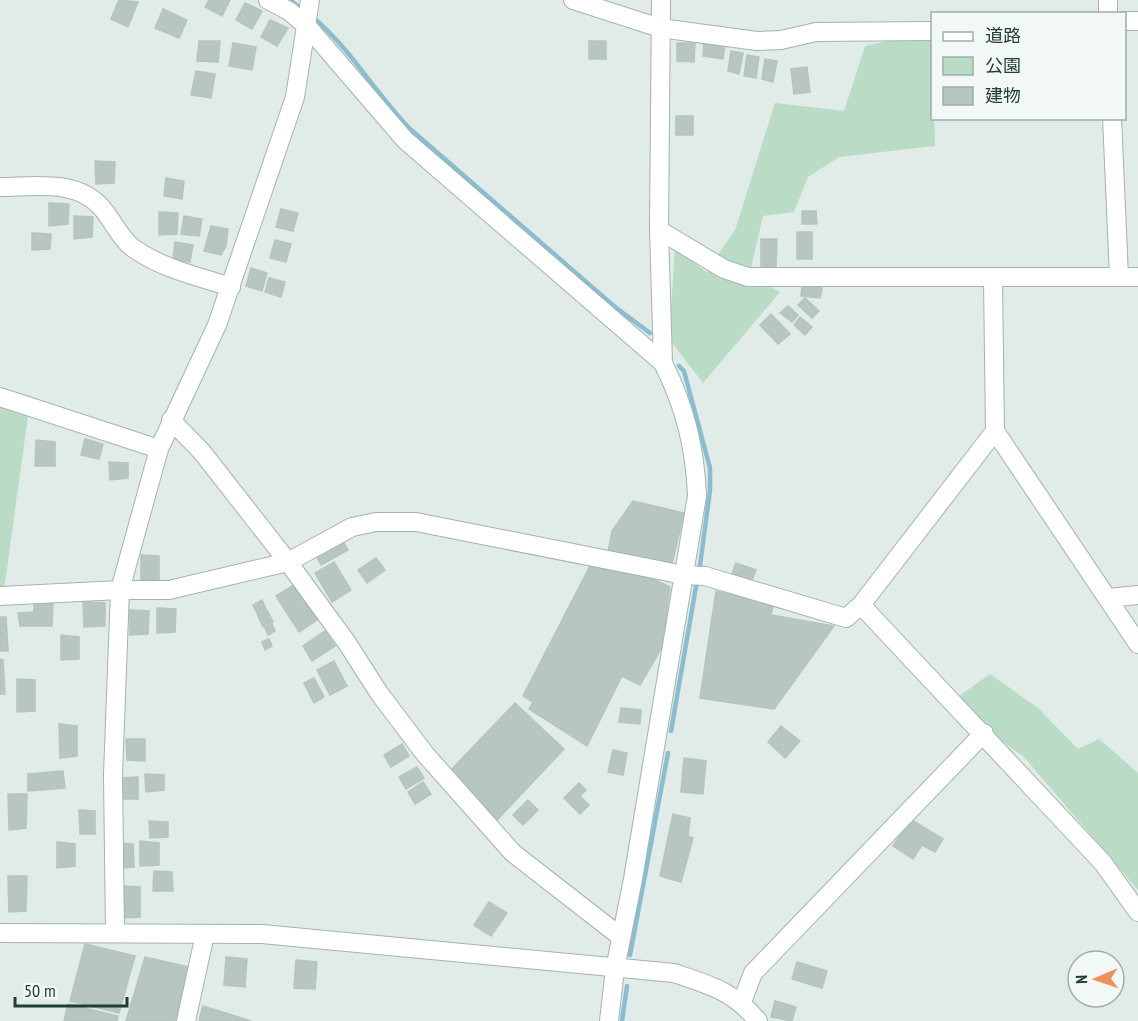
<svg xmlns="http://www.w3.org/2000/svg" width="1138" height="1021" font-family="'PT Sans Narrow','Noto Sans JP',sans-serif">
<rect width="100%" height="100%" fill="#e1ebe8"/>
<g fill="#badcc7">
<path d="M932,31l3,115 -96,11 -31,20 -14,35 -31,4 -14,61 31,15 -77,91 -34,-44 6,-91 31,24 29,-42 40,-127 69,8 21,-65z"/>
<path d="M0,406l28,10 -24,174h-4z"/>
<path d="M990,674l48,34 40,41 21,-10 39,34v117l-114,-133 -52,-37 -14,-23z"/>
</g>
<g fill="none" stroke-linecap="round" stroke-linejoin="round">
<g stroke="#8abdd0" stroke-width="4.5">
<path d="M290,0l14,11"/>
<path d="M311,16c37,29 65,78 98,112l206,179 35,26"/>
<path d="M679,366l5,5 26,97v22l-11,83"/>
<path d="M671,731l26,-150"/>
<path d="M630,955l38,-202"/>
<path d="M622,1021l5,-35"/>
</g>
</g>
<g fill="#b7c6c1" stroke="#b4c5c0" stroke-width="1.5">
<path d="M119,0l19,2 -10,25 -17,-8z"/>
<path d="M209,0h21l-8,16 -17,-9z"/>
<path d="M245,3l17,8 -10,18 -16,-9z"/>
<path d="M163,9l24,11 -8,18 -24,-10z"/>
<path d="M270,20l18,8 -11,18 -16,-9z"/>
<path d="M704,40l21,2 -2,17 -20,-3z"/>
<path d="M199,41h21l-2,21 -21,-1z"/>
<rect x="589" y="41" width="17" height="18"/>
<path d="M233,43l23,4 -4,23 -23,-4z"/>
<path d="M677,43h18l-1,19 -17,-1z"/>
<path d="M731,51l12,2 -4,21 -11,-3z"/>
<path d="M747,55l12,2 -3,21 -12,-2z"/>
<path d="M765,59l12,2 -4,21 -11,-3z"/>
<path d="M807,67l3,25 -16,2 -3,-25z"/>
<path d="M196,71l19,3 -4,24 -20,-3z"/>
<rect x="676" y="116" width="17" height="19"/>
<path d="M95,161l20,1 -1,21 -18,1z"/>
<path d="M166,178l18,3 -2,18 -18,-3z"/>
<path d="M49,203l20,1 -1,20 -19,2z"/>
<path d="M281,209l17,4 -5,18 -17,-4z"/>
<path d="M802,211h14l1,13h-15z"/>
<path d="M159,212l19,1 -1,21 -18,1z"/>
<path d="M74,216l19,1 -1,20 -18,2z"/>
<path d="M184,216l18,3 -3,17 -18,-2z"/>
<path d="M211,226l17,3 -2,17 -5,9 -17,-4z"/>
<rect x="797" y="232" width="15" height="27"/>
<path d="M32,233l19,1 -1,15 -18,1z"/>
<path d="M761,239h16l-1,28 -15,-1z"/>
<path d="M275,240l16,4 -5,18 -16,-4z"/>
<path d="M175,242l18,3 -3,17 -17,-2z"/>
<path d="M251,268l16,5 -5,18 -16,-5z"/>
<path d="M269,278l16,4 -4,15 -16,-5z"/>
<path d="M802,286l20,2 -2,10 -19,-2z"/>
<path d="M805,298l14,13 -7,7 -14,-13z"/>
<path d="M788,306l10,9 -6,7 -12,-9z"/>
<path d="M771,314l19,20 -12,10 -18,-19z"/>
<path d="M800,317l12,10 -7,8 -11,-10z"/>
<path d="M85,439l18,5 -4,15 -18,-4z"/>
<path d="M36,440l19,2v24h-20z"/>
<path d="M109,462l19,1v15l-18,2z"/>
<path d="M633,501l51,12 -12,51 -64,-11 4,-22z"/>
<path d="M342,539l6,11 -27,15 -6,-11z"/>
<path d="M141,555l18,1v23l-18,1z"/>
<path d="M376,558l9,12 -18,13 -9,-13z"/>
<path d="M334,562l17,28 -19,12 -17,-29z"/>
<path d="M592,562l19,10 2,-4 31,7 26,12 -8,60 -22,38 -18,-9 -35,70 -58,-37 4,-7 -10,-6z"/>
<path d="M736,563l20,7 -5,13 -20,-6z"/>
<path d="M294,585l23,35 -18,12 -23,-36z"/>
<path d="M716,591l57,14 -2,10 63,11 -60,83 -74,-11z"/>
<path d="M262,600l5,11 -9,4 -5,-10z"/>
<path d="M34,602l19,2 -1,22h-32l-2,-13 16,-1z"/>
<path d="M83,602l22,1v23l-21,1z"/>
<path d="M157,608l19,1 -1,23 -18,1z"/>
<path d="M130,610l19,1 -1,23 -18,1z"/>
<path d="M268,612l5,10 -10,5 -5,-11z"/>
<path d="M0,617h6l2,34h-8z"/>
<path d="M272,624l3,7 -7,4 -3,-7z"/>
<path d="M325,631l10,15 -23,15 -9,-15z"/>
<path d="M61,635l18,2v22l-18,1z"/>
<path d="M269,639l3,7 -7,4 -3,-8z"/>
<path d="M0,659l3,1 2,34h-5z"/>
<path d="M334,661l13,25 -17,9 -13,-25z"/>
<path d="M314,678l10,19 -10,6 -10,-20z"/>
<path d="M17,679l18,1v31l-18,1z"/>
<path d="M515,703l49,46 -67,71 -49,-47z"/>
<path d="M621,708l20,2 -1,14 -21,-2z"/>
<path d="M59,724l18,2v30l-17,2z"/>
<path d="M781,726l19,15 -15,17 -17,-16z"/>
<path d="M126,739h19v22l-18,-1z"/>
<path d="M402,744l7,12 -18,11 -7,-12z"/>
<path d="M613,750l14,3 -4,22 -15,-3z"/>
<path d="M684,758l22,3 -3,33 -22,-2z"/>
<path d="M417,767l7,11 -18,11 -7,-12z"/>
<path d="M63,771l2,17 -37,3v-17z"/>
<path d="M145,774l19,1v15l-18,2z"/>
<path d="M138,777v22h-18v-21z"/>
<path d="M423,782l8,12 -16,10 -7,-12z"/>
<path d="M579,783l7,7 -6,6 9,9 -9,9 -16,-16z"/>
<path d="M8,794h19l-1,34 -17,2z"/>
<path d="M528,800l10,10 -15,15 -10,-10z"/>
<path d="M79,810l16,1v23h-15z"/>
<path d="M673,814l17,4 -2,18 5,2 -12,44 -21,-6z"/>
<path d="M910,819l33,20 -8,13 -13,-7 -9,14 -20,-13z"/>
<path d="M149,821l19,1v15l-18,1z"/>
<path d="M140,841l19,2v22l-19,1z"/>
<path d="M57,842l18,2v22l-18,2z"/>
<path d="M118,843l15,1 1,23 -16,1z"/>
<path d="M154,871l18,1 1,19h-20z"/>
<path d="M8,876h19l-1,35 -17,1z"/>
<path d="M121,886l19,1v30l-18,1z"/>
<path d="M489,902l18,11 -16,23 -17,-11z"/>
<path d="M85,944l50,12 -16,57 -49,-12z"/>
<path d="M145,957l44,10 -14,54h-49z"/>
<path d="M226,957l21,2 -2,28 -21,-2z"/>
<path d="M296,960l21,2 -2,27 -21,-1z"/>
<path d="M797,962l30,9 -5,17 -30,-9z"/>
<path d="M775,1001l21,6 -4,14 -21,-4z"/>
<path d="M68,1004l50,12 -1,5h-53z"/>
<path d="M203,1006l48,15h-52z"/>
</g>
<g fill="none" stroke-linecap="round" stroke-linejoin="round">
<g stroke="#a4b3b0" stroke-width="20">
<g id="minor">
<path d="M268,0l21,11 18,15 98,114 258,223c22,44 32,84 34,133l-64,383 -18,90 -6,52"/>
<path d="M573,0l87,28 97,13 24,-1 35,-8 116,-1"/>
<path d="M661,0l-2,230 4,133"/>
<path d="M1108,14v-14"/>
<path d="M1124,21h14"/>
<path d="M1112,118l7,159"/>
<path d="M0,187c34,0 76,-8 101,20 12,13 20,34 35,43 28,19 63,27 95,37"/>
<path d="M659,230l65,39 24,8h390"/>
<path d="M993,279l2,152 143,213"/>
<path d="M0,397l159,52"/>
<path d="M171,420l31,32 86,110 59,81 32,50 46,61 88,99 108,84"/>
<path d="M0,596l120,-6h49l119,-28 64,-35 24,-5h40l268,53 21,1 141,42 15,-13 134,-174"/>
<path d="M1108,598l30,-3"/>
<path d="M861,605l242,258 35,49"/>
<path d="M0,933l262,1 412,39c36,12 59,18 84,48"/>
<path d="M115,933l-2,-158 7,-185 39,-141 58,-124 78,-228 15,-97"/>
<path d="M742,1002l11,-29 231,-240"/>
<path d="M186,1021l19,-87"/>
</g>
</g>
<use href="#minor" stroke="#fff" stroke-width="18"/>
</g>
<rect x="931" y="12" width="195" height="108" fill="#f2f8f6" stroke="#9fadaa" stroke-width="1.5"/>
<rect x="943" y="32" width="30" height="9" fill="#ffffff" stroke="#9fadaa" stroke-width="1.5"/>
<text x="985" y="42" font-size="18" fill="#223c38">道路</text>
<rect x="943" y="57" width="30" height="18" fill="#badcc7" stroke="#9fadaa" stroke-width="1.5"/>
<text x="985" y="72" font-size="18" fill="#223c38">公園</text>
<rect x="943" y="87" width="30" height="18" fill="#b7c6c1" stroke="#9fadaa" stroke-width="1.5"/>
<text x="985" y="102" font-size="18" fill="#223c38">建物</text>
<g transform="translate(1096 979) rotate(268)"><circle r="28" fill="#f2f8f6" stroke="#9fadaa" stroke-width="1.5"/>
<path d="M0-4.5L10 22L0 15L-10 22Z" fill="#ef905c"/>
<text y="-9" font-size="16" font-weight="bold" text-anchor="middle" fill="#223c38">N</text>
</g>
<path d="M15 997v9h112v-9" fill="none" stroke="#223c38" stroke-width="3"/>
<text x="24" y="997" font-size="18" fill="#223c38" stroke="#f2f8f6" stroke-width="4.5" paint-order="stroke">50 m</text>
</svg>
